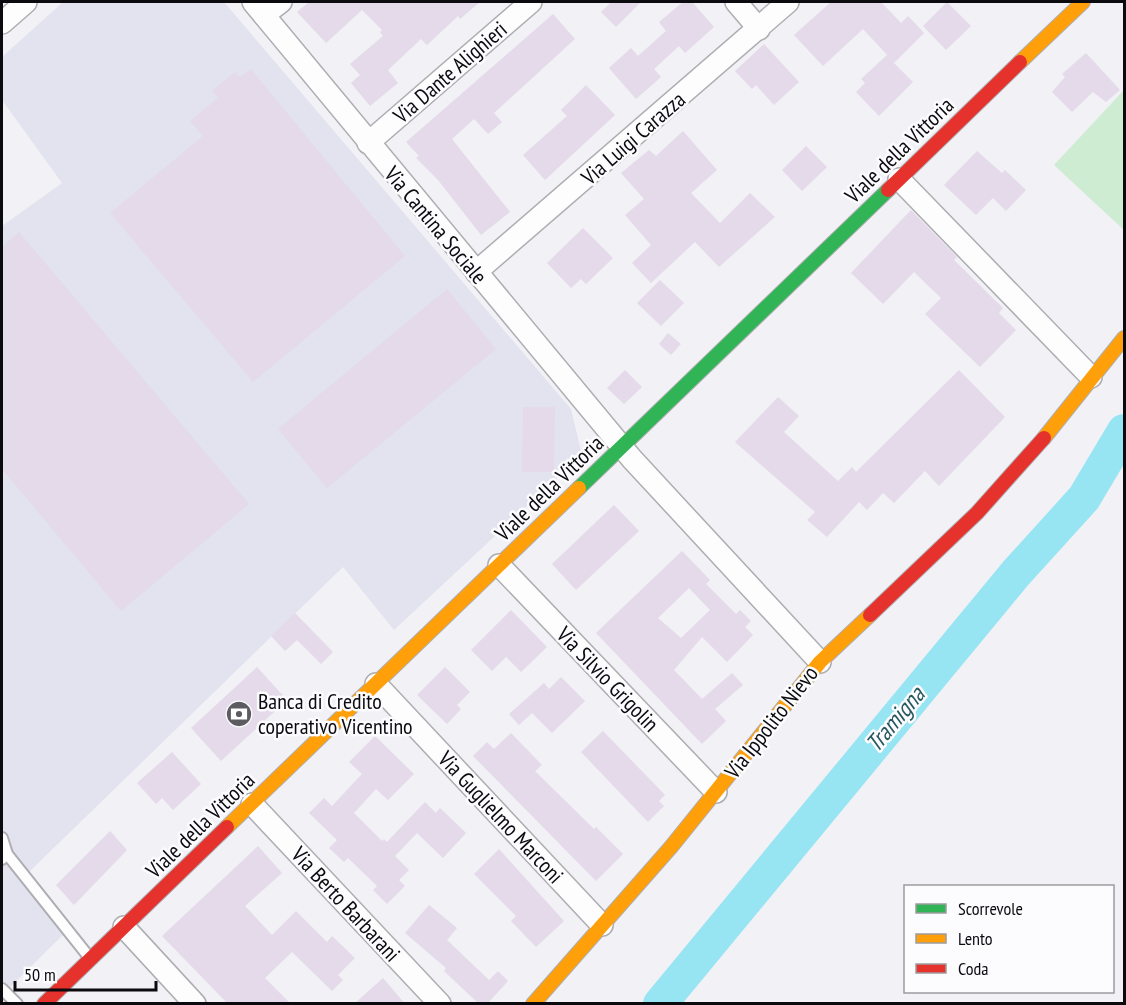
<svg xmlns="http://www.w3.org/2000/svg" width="1126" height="1005" font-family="'PT Sans Narrow',sans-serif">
<rect width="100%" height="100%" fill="#f1f1f6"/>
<path fill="#e2e3ef" d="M63,2h161l347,407 11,46 -188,175 -51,-63 -315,306 43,54 -68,67 -1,-768 60,-43 -60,-83v-43z"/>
<path fill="#ceecd1" d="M1124,90v140l-70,-65z"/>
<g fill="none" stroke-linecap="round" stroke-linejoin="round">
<path stroke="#97e4f2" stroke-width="34" d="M660,1004l356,-431 68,-75 40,-67"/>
</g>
<g fill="#e4dae9" fill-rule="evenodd">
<path d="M309,2h171l-20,17 -2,-3 -31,29 -6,-6 -33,31 10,13 -28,23 -19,-23 9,-8 -10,-11 33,-28 -3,-4 2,-2 -20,-20 -36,33 -29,-31z"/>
<path d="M611,2h30l-25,25 -15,-15z"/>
<path d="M683,2h9l22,25 -29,26 -6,-7 -25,23 7,8 -25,22 -27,-31 22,-20 7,8 28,-25 -7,-9z"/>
<path d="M831,2h50l20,21 7,-7 16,17 -30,30 19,19 -34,34 -23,-24 9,-9 -4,-4 26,-24 3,3 -27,-29 -40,37 -29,-31z"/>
<path d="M947,2l24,24 -25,24 -23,-24z"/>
<path d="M553,14l22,25 -81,74 8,9 -14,12 -14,-15 -22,20 58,73 -29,23 -43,-55 -22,-22 3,-2 -13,-14z"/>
<path d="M764,44l35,38 -25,23 -18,-20 -4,4 -17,-18z"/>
<path d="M1086,53l34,37 -14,12 -13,-10 -21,20 -20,-20 13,-15 -3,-3z"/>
<path d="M251,69l154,187 -152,126 -143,-169 93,-77 -13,-15 28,-23 -6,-7 23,-19 5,5z"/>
<path d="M586,85l29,30 -70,65 -22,-25 44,-39 -6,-6z"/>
<path d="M683,131l34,39 -26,23 29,30 30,-30 25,24 -56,50 -24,-25 -44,41 -19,-20 19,-18 -26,-30 19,-16 -23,-26 28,-23 7,6z"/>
<path d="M806,146l21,21 -25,24 -20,-21z"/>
<path d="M977,151l25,22 3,-3 21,20 -20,21 -13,-13 -17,17 -32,-30z"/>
<path d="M911,210l46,47 -3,3 49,48 -4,5 17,17 -36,37 -55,-53 16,-16 -27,-26 -31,32 -32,-31z"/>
<path d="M583,228l30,30 -27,26 -5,-5 -10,9 -24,-25z"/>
<path d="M19,232l230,272 -128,107 -119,-142v-222z"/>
<path d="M660,280l24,23 -23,23 -24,-23z"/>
<path d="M447,289l49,60 -169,139 -49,-59z"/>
<path d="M668,333l13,11 -10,11 -12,-11z"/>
<path d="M625,370l17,17 -18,17 -17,-16z"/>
<path d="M959,370l46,47 -66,69 -14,-15 -31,32 -11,-10 -16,17 -8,-8 -32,35 -20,-17 8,-8 -80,-70 43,-45 21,19 -15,16 54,49 14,-14 4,5z"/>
<path d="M523,407h32l-1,65h-32z"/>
<path d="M614,505l25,26 -63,59 -24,-26z"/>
<path d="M682,551l28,29 -4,4 30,30 4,-4 11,11 -6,6 8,8 -26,27 -25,-25 -28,33 28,29 30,-26 11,12 -28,24 11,12 -24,23 -106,-111zM689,588l21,22 -29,28 -23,-20z"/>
<path d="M511,610l36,37 -26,25 -15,-15 -14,14 -21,-21z"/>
<path d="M295,613l38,39 -12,12 -24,-24 -12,11 -14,-15z"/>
<path d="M257,667l30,33 -66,61 -30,-33z"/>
<path d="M445,667l25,25 -13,13 4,4 -14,15 -30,-29z"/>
<path d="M561,677l24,24 -33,32 -20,-20 -13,12 -10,-11 35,-31 5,6z"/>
<path d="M603,731l62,64 -6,6 5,5 -16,16 -67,-70z"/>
<path d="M511,733l31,32 -7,6 59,58 2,-2 27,27 -27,27 -123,-125 14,-14 7,7z"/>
<path d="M375,736l39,38 -26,26 -12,-11 -22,24 28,28 2,-2 3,3 38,-40 11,11 4,-5 26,25 -23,25 -26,-25 -22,23 14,14 -10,10 6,6 -18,18 -14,-14 4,-4 -29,-28 -4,4 -15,-14 8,-8 -28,-27 15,-15 8,8 30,-32 -13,-12z"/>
<path d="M172,752l29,32 -28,26 -11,-12 -6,6 -19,-21z"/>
<path d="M110,831l17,19 -53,55 -18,-20z"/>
<path d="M258,846l24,27 -37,33 27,29 24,-24 31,31 5,-6 23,22 -17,17 5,5 -11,11 -40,-39 -27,26 26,26h-63l-66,-68z"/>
<path d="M499,849l65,72 -28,26 -25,-26 5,-5 -42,-42z"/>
<path d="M429,905l28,23 -10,12 42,40 9,-9 10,10 -21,23h-8l-35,-33 2,-3 -41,-35z"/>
<path d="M383,978l22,26h-51z"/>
</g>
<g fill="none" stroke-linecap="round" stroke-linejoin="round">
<g stroke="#aeaeb2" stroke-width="14">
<g id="lane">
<path d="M2,838l5,16 -5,5"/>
<path d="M7,854l82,103"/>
<path d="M2,989l15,15"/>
</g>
</g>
<g stroke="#aeaeb2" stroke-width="24">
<g id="street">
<path d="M253,2l379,457 188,203"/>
<path d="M736,2l23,27"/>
<path d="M264,15l17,-13"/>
<path d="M2,23l24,-21"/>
<path d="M368,143l163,-141"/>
<path d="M899,179l192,198"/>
<path d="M476,272l312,-270"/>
<path d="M499,565l217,227"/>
<path d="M376,684l226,241"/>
<path d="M252,804l188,200"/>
<path d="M124,927l71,77"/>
</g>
</g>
<g stroke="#aeaeb2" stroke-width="16">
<path id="fast" d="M579,488l309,-298"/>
</g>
<g stroke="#aeaeb2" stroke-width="16">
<g id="slow">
<path d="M1020,62l63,-60"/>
<path d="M1044,438l80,-100"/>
<path d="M227,827l352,-339"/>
<path d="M533,1004l138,-157 149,-185 50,-47"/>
</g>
</g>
<g stroke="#aeaeb2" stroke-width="16">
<g id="jam">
<path d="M888,190l132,-128"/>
<path d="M870,615l107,-102 67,-75"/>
<path d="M44,1004l183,-177"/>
</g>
</g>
<use href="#lane" stroke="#fdfdfe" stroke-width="10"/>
<use href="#street" stroke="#fdfdfe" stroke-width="21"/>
<use href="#fast" stroke="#30b455" stroke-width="14"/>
<use href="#slow" stroke="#ff9f0a" stroke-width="14"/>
<use href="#jam" stroke="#e5322d" stroke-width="14"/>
</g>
<defs>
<g id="bank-disc" transform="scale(1.35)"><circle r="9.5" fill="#5c5c60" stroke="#fcfcfe"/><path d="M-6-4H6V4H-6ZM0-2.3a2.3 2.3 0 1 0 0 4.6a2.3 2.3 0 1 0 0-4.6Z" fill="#fff"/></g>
</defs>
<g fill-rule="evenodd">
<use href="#bank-disc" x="239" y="714"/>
</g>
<g text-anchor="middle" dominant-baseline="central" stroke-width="5" stroke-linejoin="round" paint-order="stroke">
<g font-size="22" fill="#0b0b0f" stroke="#fcfcfe">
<text transform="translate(450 72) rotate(-41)">Via Dante Alighieri</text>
<text transform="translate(633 138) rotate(-41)">Via Luigi Carazza</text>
<text transform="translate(899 150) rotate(-44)">Viale della Vittoria</text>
<text transform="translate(436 225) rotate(50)">Via Cantina Sociale</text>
<text transform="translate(549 488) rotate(-44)">Viale della Vittoria</text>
<text transform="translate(608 679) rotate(46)">Via Silvio Grigolin</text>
<text transform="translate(771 722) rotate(-52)">Via Ippolito Nievo</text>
<text transform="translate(501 817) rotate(47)">Via Guglielmo Marconi</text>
<text transform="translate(200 825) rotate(-44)">Viale della Vittoria</text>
<text transform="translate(346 904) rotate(47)">Via Berto Barbarani</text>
</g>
<g font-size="22" fill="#0b0b0f" stroke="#fcfcfe" text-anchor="start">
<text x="258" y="701">Banca di Credito<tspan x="258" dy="25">coperativo Vicentino</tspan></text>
</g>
<g font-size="24" font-style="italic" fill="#285860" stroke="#fcfcfe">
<text transform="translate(895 719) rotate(-50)">Tramigna</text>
</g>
</g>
<rect width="1126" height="1005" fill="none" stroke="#0b0b0f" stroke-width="6"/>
<rect x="904" y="885" width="210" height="108" fill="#fcfcfe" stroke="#9c9c9e" stroke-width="1.5"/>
<rect x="916" y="904" width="30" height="9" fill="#30b455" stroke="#9c9c9e" stroke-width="1.5"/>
<text x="958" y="915" font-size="18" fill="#0b0b0f">Scorrevole</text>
<rect x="916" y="934" width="30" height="9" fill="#ff9f0a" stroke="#9c9c9e" stroke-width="1.5"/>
<text x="958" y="945" font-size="18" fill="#0b0b0f">Lento</text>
<rect x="916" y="964" width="30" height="9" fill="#e5322d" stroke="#9c9c9e" stroke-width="1.5"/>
<text x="958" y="975" font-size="18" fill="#0b0b0f">Coda</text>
<path d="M15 981v9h141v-9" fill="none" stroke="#0b0b0f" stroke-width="3"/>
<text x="24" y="981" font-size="18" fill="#0b0b0f" stroke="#fcfcfe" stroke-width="4.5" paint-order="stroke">50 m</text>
</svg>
